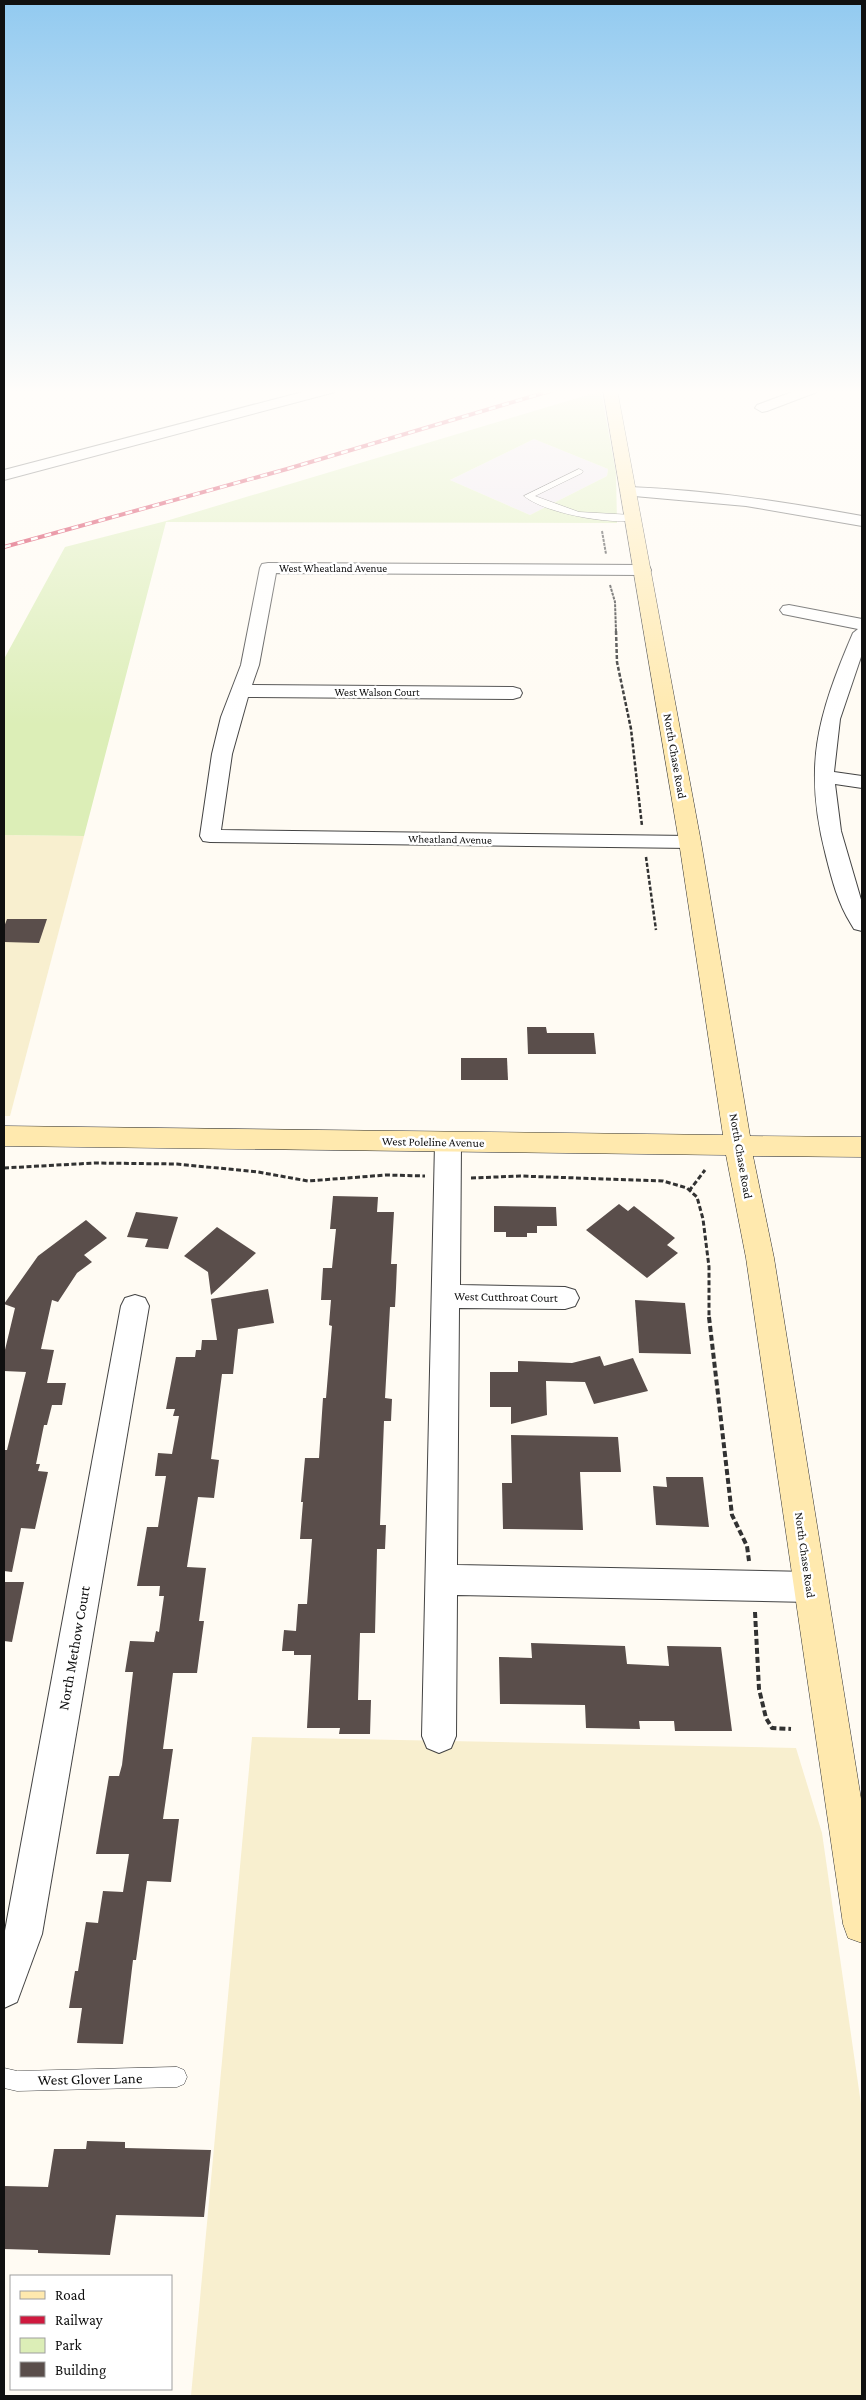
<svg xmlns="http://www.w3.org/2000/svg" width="866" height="2400" font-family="'Crimson Pro',serif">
<rect width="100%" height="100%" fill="#fffbf3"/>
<path fill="#ece4ef" d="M534,439l74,30 -1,7 -77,39 -80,-35z"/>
<g fill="#f8efcf">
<path d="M4,835l80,1 -74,280h-6z"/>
<path d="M252,1737l544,11 26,85 40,278v285h-671z"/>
</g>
<path fill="#dceeb7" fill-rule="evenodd" d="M601,391l15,82 1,50 -451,-1 -82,314 -80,-1v-176l61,-112 101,-26zM534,439l74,30 -1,7 -77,39 -80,-35z"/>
<g fill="#5a4e4b">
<path d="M7,919h40l-8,24 -35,-1v-15z"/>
<path d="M527,1027h19l1,6h47l2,21h-68z"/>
<path d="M461,1058h46l1,22h-47z"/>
<path d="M333,1196l45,1 -1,15h17l-3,52h6l-1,24 -1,19h-5l-5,91 7,1 -1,22h-7l-4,104h6l-1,24h-8l-2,84h-15l-2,67h13l-1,34h-31l1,-6h-33l4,-73h-17v-4h-12l2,-21 12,1 2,-27h9l5,-65h-12l3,-37h-2l4,-44h14l4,-60h3l6,-72 -3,-1 2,-25h-10l2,-32h9l4,-39h-6z"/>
<path d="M619,1204l9,7 6,-5 41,32 -8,7 11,8 -31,25 -61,-48z"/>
<path d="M494,1206l62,1 1,19h-20v7h-10v4h-21v-5h-12z"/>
<path d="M136,1212l42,5 -10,32 -23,-2 3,-8 -21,-2z"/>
<path d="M86,1220l21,18 -23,17 8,7 -15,11 -19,29 -6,-2 -11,49 13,1 -7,33h19l-4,22h-10l-5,20h-3l-8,39h4l-2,7 10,1 -13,57 -14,-1 -9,44 -8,-1v-121h3l19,-78 -22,-1v-17l11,-46 -11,-4 34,-48z"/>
<path d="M217,1227l39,26 -45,42 -3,-23 -24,-16z"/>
<path d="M268,1289l6,34 -36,6 -5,45h-11l-11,85 8,1 -5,38 -16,-1 -11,70 19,1 -7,53h5l-7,52h-24l-10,76h10l-10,70h16l-8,63 -24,-1 -11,79h-3l-10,84 -46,-1 5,-35h-13l6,-37h3l8,-49 12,1 5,-32 20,1 6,-38h-33l13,-78h10l3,-11 11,-93h-8l5,-31 24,1 2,-11 3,1 5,-36h-5l1,-10h-23l10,-59h11l8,-51h-11l3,-23 14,1 7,-38h-6l2,-7h-9l10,-52h19l1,-7h5l1,-10h15l-6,-41z"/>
<path d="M635,1300l50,3 6,51 -52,-1z"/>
<path d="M600,1356l4,10 29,-8 15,33 -54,13 -9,-22 -39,-1 1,34 -36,9v-17h-21v-35h28v-11l54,2z"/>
<path d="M511,1435l107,2 3,35h-41l3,58 -80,-1 -1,-46h10z"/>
<path d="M666,1477h37l6,50 -53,-2 -3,-39 14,1z"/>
<path d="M4,1582h20l-12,60 -8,-1z"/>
<path d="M531,1643l94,3 2,18 42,2 -2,-20 54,1 11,84h-57l-1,-10h-35l1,8 -54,-1 -1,-23 -85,-1 -1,-47 33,1z"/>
<path d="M87,2141l38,1v6l86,2 -7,67 -88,-2 -6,40 -72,-2v-3l-34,-1v-63l44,1 6,-38h32z"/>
</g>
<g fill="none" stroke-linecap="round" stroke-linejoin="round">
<g stroke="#434343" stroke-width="1">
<g id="lane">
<path d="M579,469l4,2 -1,2 -47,23 44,16 54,3 3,1v4c-26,5 -92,-7 -112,-24z"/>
<path d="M177,2067l7,3 3,7 -3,7 -7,3 -160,4 -13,-3v-20l13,3z"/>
</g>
</g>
<g stroke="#434343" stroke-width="2">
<g id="street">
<path d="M314,389h23l-2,3 -331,88v-10z"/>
<path d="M800,389h19l-2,3 -50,19 -5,1 -7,-4 2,-3z"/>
<path d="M629,487c79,3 156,15 233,29v10l-116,-20 -123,-11 -2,-3 2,-3z"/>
<path d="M268,563l375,2 6,1 2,4 -2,4 -6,1 -367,-2 -17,92 -7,20 261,2 7,2 2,4 -2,4 -7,2 -265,-2 -16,57 -11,76 469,6 7,1 3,5 -3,5 -7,1 -480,-6 -7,-1 -3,-5 12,-82 9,-37 20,-52 19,-97 2,-4z"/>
<path d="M789,605l73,14v35l-22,65 -6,53 28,4v12l-27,-4 6,47 21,72v28l-8,-2 -3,-5c-13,-21 -19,-44 -25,-68 -23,-89 -9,-139 27,-223l5,-4 -75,-15 -3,-4 3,-4z"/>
<path d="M448,1133l9,3 4,7 -1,142 105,2 10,3 4,8 -4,8 -10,3 -106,-1 -2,257 353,7 11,4 5,11 -5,11 -11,4 -353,-7 -1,141 -5,12 -12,5 -12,-5 -5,-12 13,-593 4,-7z"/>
<path d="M135,1295l10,3 4,8 -107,628 -25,68 -13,6v-72l117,-630 4,-8z"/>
</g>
</g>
<g stroke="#323232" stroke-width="1">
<path id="secondary" d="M603,389h14l84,453 49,294 112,1v20l-109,-1 21,102 88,547v138l-14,-5 -5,-14 -97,-666 -20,-103 -722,-9v-20l719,9 -44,-293z"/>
</g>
<g stroke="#323232" stroke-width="2" stroke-dasharray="3 1" stroke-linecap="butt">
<path d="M602,531l4,23"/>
<path d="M610,585l5,17 1,30"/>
</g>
<g stroke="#323232" stroke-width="2.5" stroke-dasharray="4 2" stroke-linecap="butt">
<path d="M616,631l1,31 14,67 11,97"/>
<path d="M646,857l10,73"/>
</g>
<g stroke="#323232" stroke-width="3" stroke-dasharray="5 2.5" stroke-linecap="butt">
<path d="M4,1168l91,-5 82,1 81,8 50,9 78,-6 39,1"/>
<path d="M471,1178l49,-2 143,5 24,7 10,9 6,22 6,48v52"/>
<path d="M689,1191l16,-21"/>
</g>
<g stroke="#323232" stroke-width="4" stroke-dasharray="6 3" stroke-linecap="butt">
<path d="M709,1317l23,198 15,31 2,15"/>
<path d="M755,1612l4,77 7,29 6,10 19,1"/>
</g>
<use href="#lane" fill="#fff" fill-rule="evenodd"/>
<use href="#street" fill="#fff" fill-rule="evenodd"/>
<use href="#secondary" fill="#ffe9ae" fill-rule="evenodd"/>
<g stroke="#cf193e" stroke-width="4">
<path id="rail" d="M4,547l283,-78 270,-80"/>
</g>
<use href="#rail" stroke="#fff" stroke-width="2.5" stroke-dasharray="7" stroke-linecap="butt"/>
</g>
<linearGradient id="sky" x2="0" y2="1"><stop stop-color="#92caf0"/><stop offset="0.54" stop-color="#fffdfa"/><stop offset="1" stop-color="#fffdfa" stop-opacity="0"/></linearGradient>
<rect width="866" height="725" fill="url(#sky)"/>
<g text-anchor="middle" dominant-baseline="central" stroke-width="5" stroke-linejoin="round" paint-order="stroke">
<g font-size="11" fill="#101010" stroke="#fff">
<text x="333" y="568">West Wheatland Avenue</text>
<text x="377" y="692">West Walson Court</text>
<text transform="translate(450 839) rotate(1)">Wheatland Avenue</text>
</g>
<g font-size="12" fill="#101010" stroke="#fff">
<text transform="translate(675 756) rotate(80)">North Chase Road</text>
<text transform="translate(433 1142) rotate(1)">West Poleline Avenue</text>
<text transform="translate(741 1156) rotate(80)">North Chase Road</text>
<text transform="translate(506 1297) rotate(1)">West Cutthroat Court</text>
<text transform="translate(805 1555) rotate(82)">North Chase Road</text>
</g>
<g font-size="15" fill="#101010" stroke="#fff">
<text transform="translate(74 1648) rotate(-80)">North Methow Court</text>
<text transform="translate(90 2079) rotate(-1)">West Glover Lane</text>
</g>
</g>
<rect width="866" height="2400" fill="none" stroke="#101010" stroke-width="10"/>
<rect x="10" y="2275" width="162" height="115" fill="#ffffff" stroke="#9f9f9f"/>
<rect x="20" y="2291" width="25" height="8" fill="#ffe9ae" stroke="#9f9f9f"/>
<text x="55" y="2300" font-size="15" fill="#101010">Road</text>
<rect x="20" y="2316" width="25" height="8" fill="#cf193e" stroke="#9f9f9f"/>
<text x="55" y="2325" font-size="15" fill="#101010">Railway</text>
<rect x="20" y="2338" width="25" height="15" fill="#dceeb7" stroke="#9f9f9f"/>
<text x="55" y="2350" font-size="15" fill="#101010">Park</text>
<rect x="20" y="2362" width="25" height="15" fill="#5a4e4b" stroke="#9f9f9f"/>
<text x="55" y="2375" font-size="15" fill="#101010">Building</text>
</svg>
